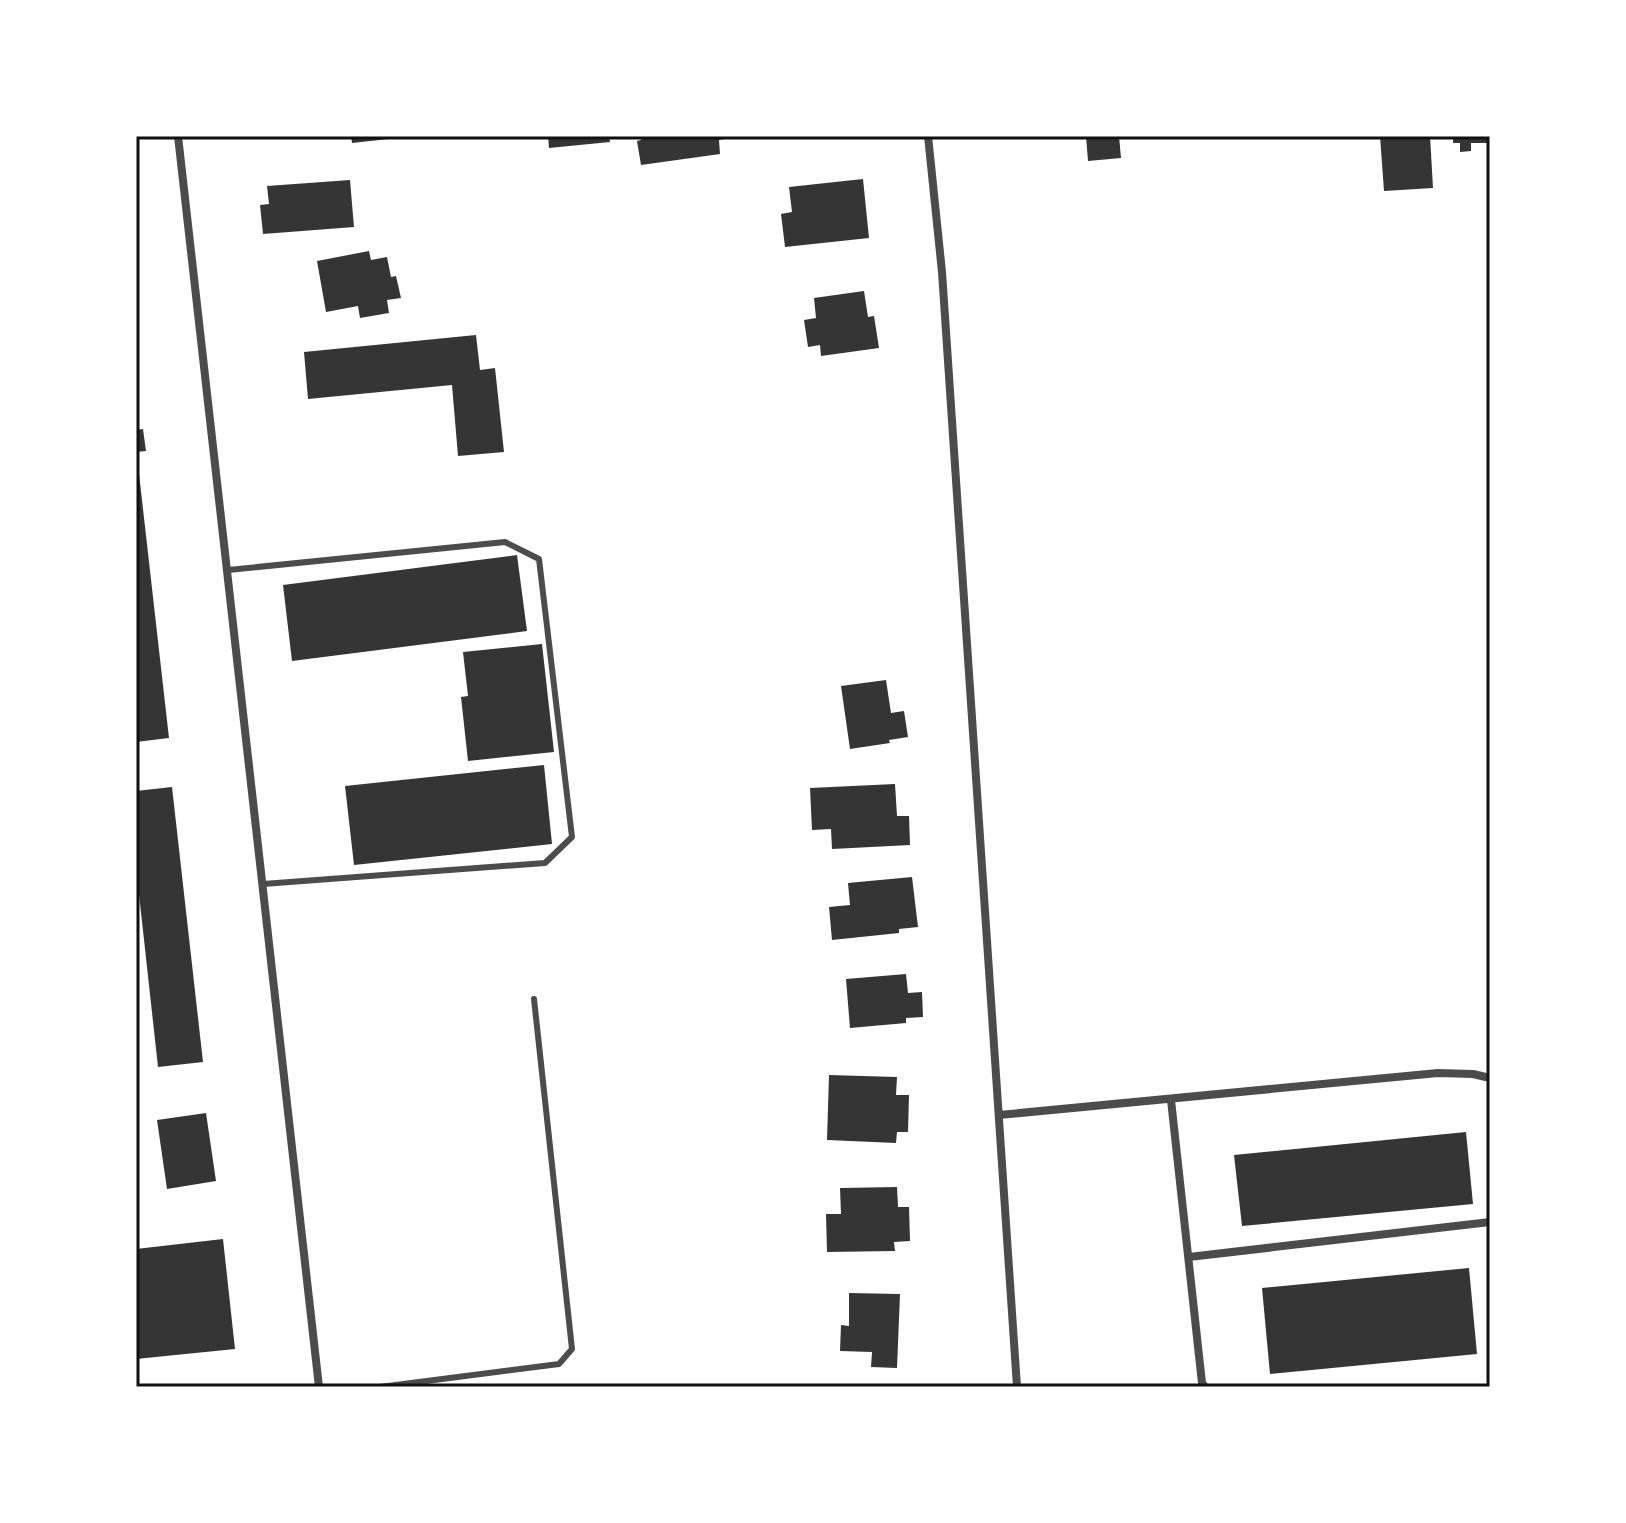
<svg xmlns="http://www.w3.org/2000/svg" width="1626" height="1523" font-family="Inter,sans-serif">
<rect width="100%" height="100%" fill="#fff"/>
<g fill="#353535">
<path d="M351,136h46v2l-45,5z"/>
<path d="M548,136h61l1,6 -61,6z"/>
<path d="M641,136h91v2l-13,2 1,14 -79,11 -4,-24 4,-1z"/>
<path d="M1086,136h33l2,22 -33,3z"/>
<path d="M1380,136h50l3,52 -49,3z"/>
<path d="M1453,136h37v7h-19v8l-11,1v-9h-7z"/>
<path d="M863,179l6,59 -84,9 -4,-33 11,-2 -3,-25z"/>
<path d="M350,180l4,47 -91,7 -3,-29 9,-1 -2,-18z"/>
<path d="M369,251l2,9 16,-3 4,20 5,-1 5,22 -14,2 2,13 -29,5 -2,-12 -32,6 -9,-51z"/>
<path d="M864,291l4,26 6,-1 5,32 -58,8 -1,-11 -12,2 -4,-27 12,-2 -2,-20z"/>
<path d="M476,335l4,35 15,-2 9,84 -46,4 -6,-71 -144,14 -4,-47z"/>
<path d="M143,429l3,22 -10,1v-22z"/>
<path d="M136,465h2l31,273 -33,4z"/>
<path d="M517,555l10,76 -235,30 -9,-76z"/>
<path d="M542,644l12,108 -86,9 -7,-64 7,-1 -5,-44z"/>
<path d="M886,680l5,33 13,-2 4,26 -19,3 1,3 -40,6 -9,-63z"/>
<path d="M544,765l8,79 -198,21 -9,-79z"/>
<path d="M895,784l2,32h12l1,29 -78,4 -1,-20 -19,1 -2,-42z"/>
<path d="M172,787l31,275 -45,5 -22,-200v-76z"/>
<path d="M912,877l6,50 -19,2v4l-67,7 -3,-33 21,-2 -2,-22z"/>
<path d="M906,974l2,19 14,-1 1,25 -17,1v5l-56,5 -4,-49z"/>
<path d="M829,1075l68,2 -1,18h13l-1,37h-11l-1,11 -69,-3z"/>
<path d="M206,1113l10,68 -49,8 -10,-69z"/>
<path d="M1466,1132l7,72 -231,22 -8,-71z"/>
<path d="M897,1187l1,20h11l1,34 -16,1 1,9 -68,1 -1,-38h15l-1,-26z"/>
<path d="M223,1239l12,110 -99,10v-110z"/>
<path d="M1469,1268l8,86 -207,20 -8,-86z"/>
<path d="M849,1293l51,1 -3,74 -26,-1 1,-15 -32,-1 1,-26 8,1z"/>
</g>
<g fill="none" stroke-linecap="round" stroke-linejoin="round">
<g stroke="#4c4c4c" stroke-width="6">
<path d="M228,570l277,-28 34,17 33,278 -27,26 -282,21"/>
<path d="M380,1387l179,-23 13,-15 -38,-350"/>
</g>
<g stroke="#4c4c4c" stroke-width="8">
<path d="M178,136l141,1251"/>
<path d="M928,136l14,136 75,1115"/>
<path d="M1171,1100l31,283 3,4"/>
<path d="M999,1115l439,-42 35,1 17,4"/>
<path d="M1189,1257l301,-35"/>
</g>
</g>
<rect width="1626" height="1523" fill="none" stroke="#ffffff" stroke-width="276"/>
<rect x="138" y="138" width="1350" height="1247" fill="none" stroke="#111" stroke-width="3"/>
</svg>
